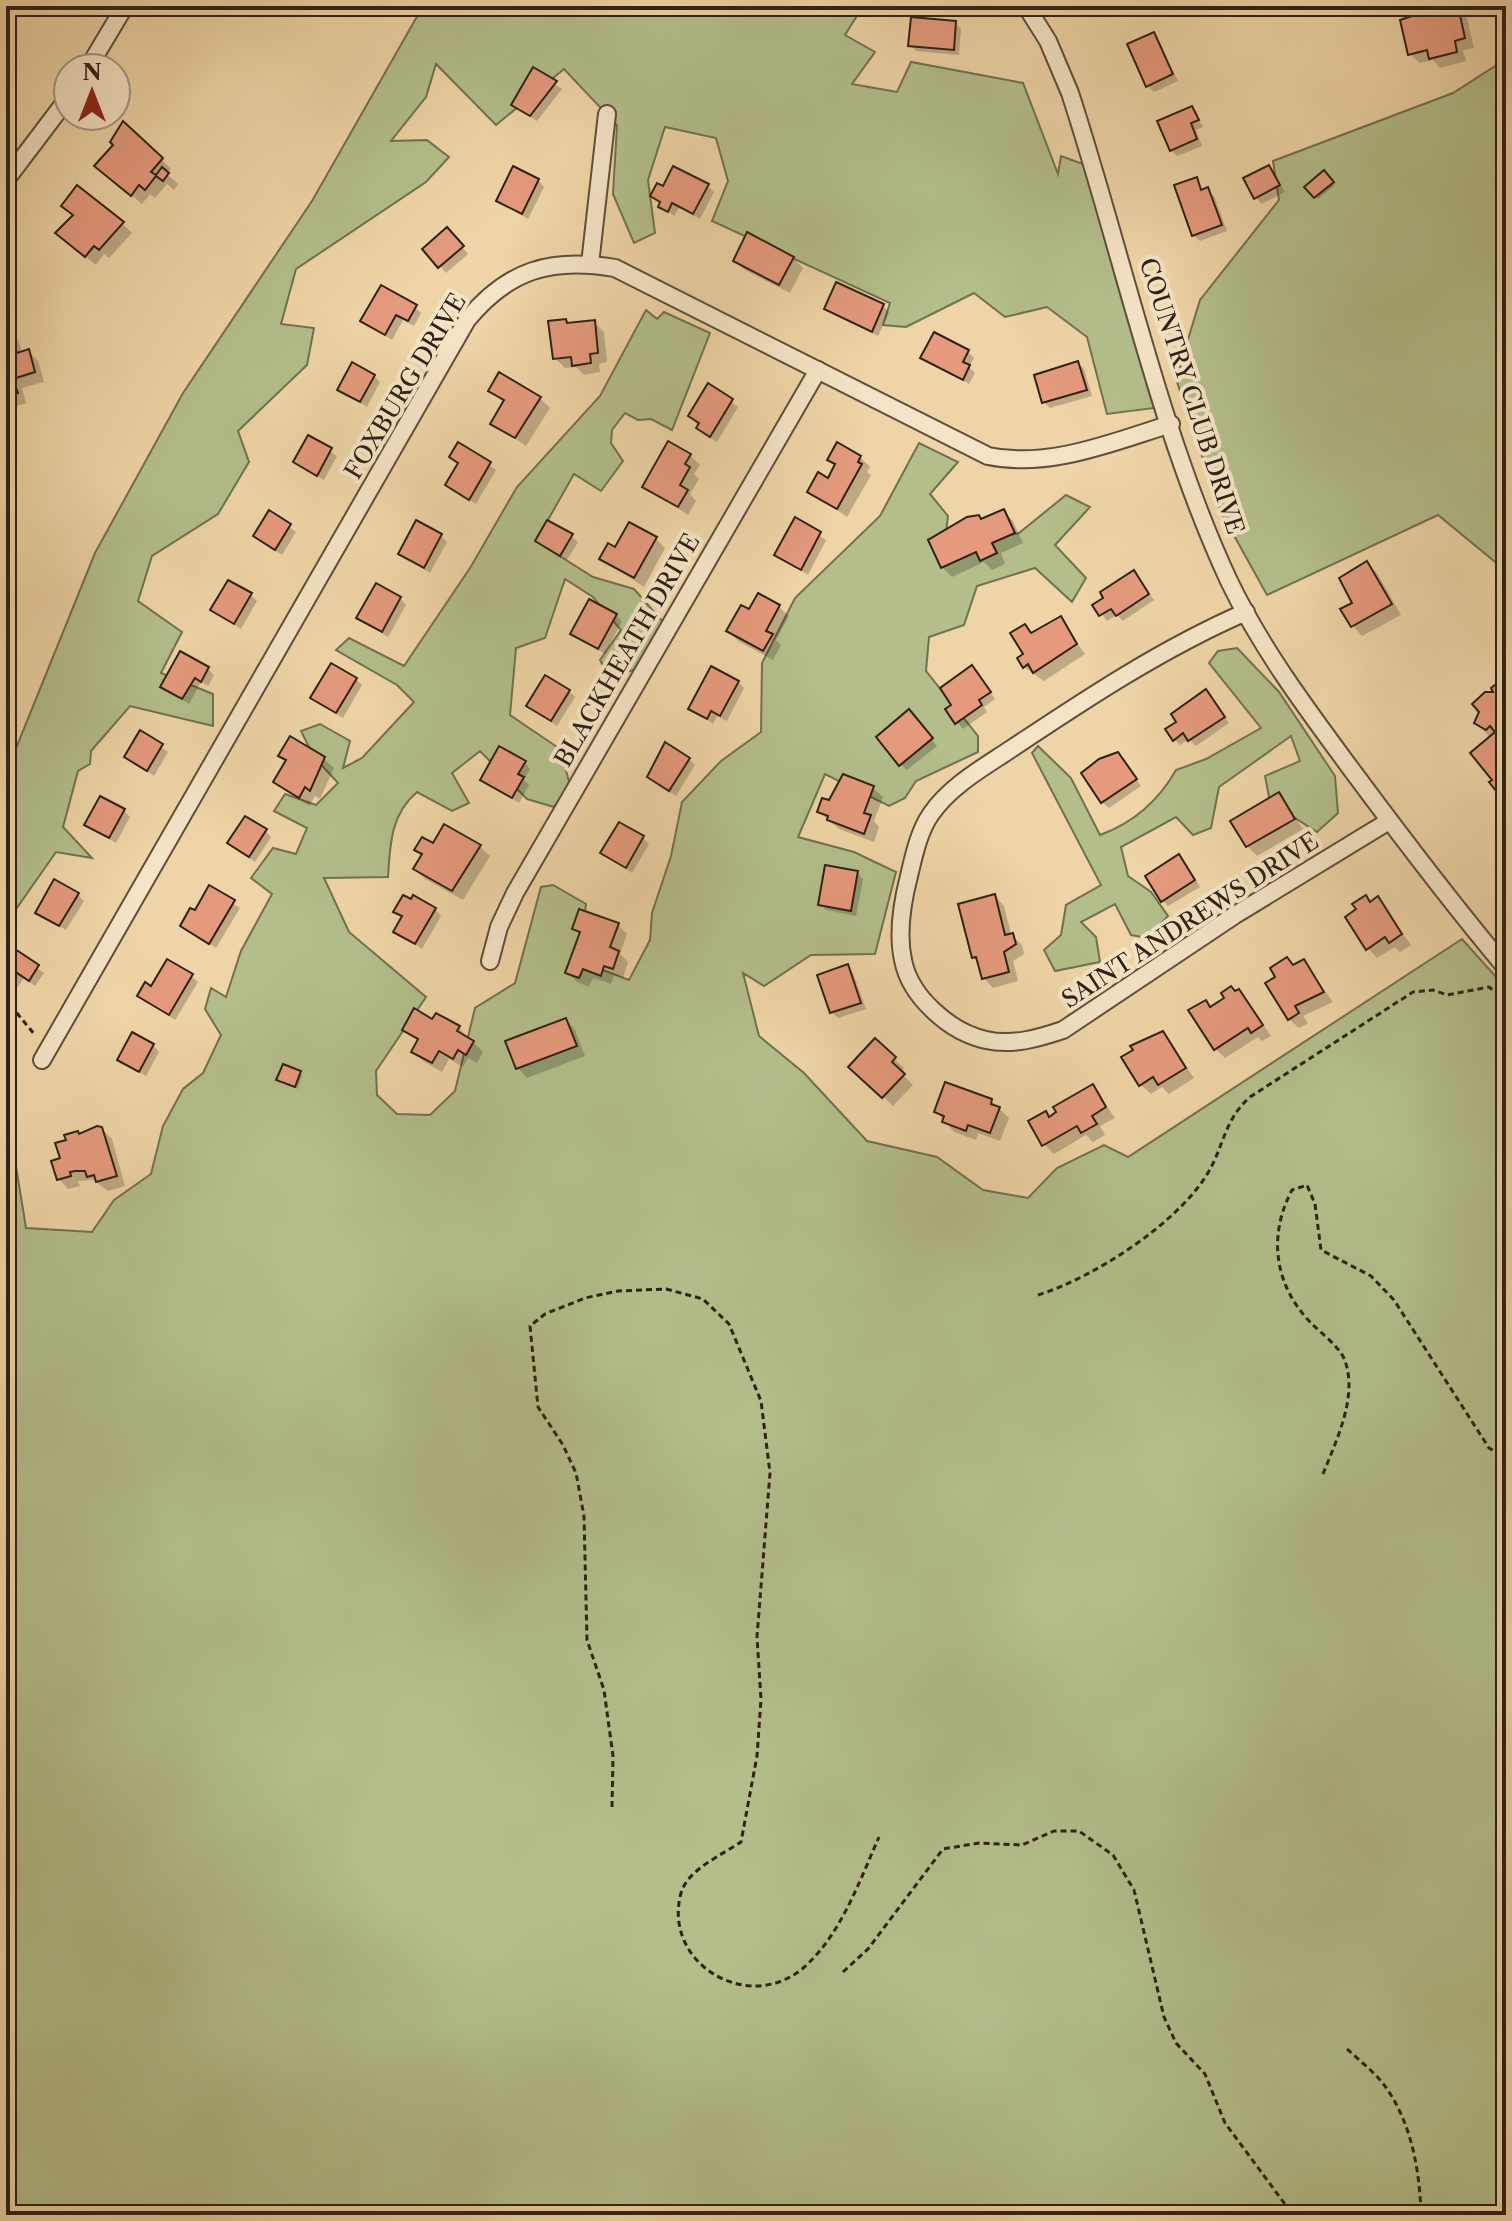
<svg xmlns="http://www.w3.org/2000/svg" width="1512" height="2221" font-family="'Libre Caslon Text',serif">
<rect width="100%" height="100%" fill="#eed4a6"/>
<filter id="stains"><feTurbulence type="fractalNoise" baseFrequency=".0025" numOctaves="4"/><feColorMatrix values="0 0 0 0 .2 0 0 0 0 .09 0 0 0 0 .02 0 0 0 .5 -.17"/></filter>
<radialGradient id="worn" r=".72"><stop offset=".6" stop-color="#630" stop-opacity="0"/><stop offset="1" stop-color="#630" stop-opacity=".3"/></radialGradient>
<g fill="#b3be8b" stroke="#717050" stroke-width="2">
<path d="M423,6h440l-18,29 30,17 -23,32 45,8 14,-30 112,21 35,91 3,-18 22,8 71,244 -47,6 -20,-77 -40,-30 -42,10 -31,-24 -68,34 -23,-2 7,-22 -178,-82 16,-40 -12,-43 -51,-11 -17,53 7,53 -21,10 -21,-49 4,-69 -53,-56 -68,56 -60,-61 -10,33 -35,44 36,-1 22,17 -23,25 -130,87 -15,55 33,4 -7,37 -69,66 11,31 -31,52 -66,42 -14,45 44,31 -21,41 52,21v32l-83,-20 -39,45 -1,13 -12,7 -15,56 29,31 -36,-6 -42,60 -8,-3v-136l89,-220 88,-160 129,-192z"/>
<path d="M1506,59v512l-68,-56 -171,80 -46,-83 -45,-133 24,-79 79,-100 -6,-39 180,-68z"/>
<path d="M646,310l11,9 7,-7 46,21 -38,97 -21,-11 -13,1 -13,-7 -13,17 -1,13 12,18 -22,30 -27,-17 -38,67 57,36 41,12 29,33 -29,48 -24,7 -10,-17 21,-30 -28,-33 -28,-18 -20,59 -29,10 -6,67 50,34 10,36 -16,22 -27,-8 -47,-48 -28,22 17,30 -17,8 -35,-19c-26,22 -27,52 -29,85l-64,1 25,54 77,65 -50,74 1,24 20,19 33,1 25,-24 20,-83 40,-25 26,-96 12,-2 33,19 -7,57 50,19 21,-40 2,-27 19,-57 11,-54 39,-41 40,-29 1,-69 33,-65 85,-82 39,-73 39,19 -28,32 18,22 -4,33 75,-16 47,-38 24,12 -35,38 31,33 -14,24 -37,-34 -58,18 -13,39 -35,12 -3,34 52,65v16l-62,29 -11,17 -16,8 -64,-32 -27,63 56,15 42,20 -21,82 -64,1 -47,31 -21,-13 16,63 45,37 63,68 70,16 46,33 45,8 29,-30 47,-23 24,12 334,-218 44,49v1227h-1500v-1110l20,123 66,4 22,-32 37,-26 12,-48 20,-37 20,-16 18,-38 -16,-26 6,-21 15,9 15,-46 31,-57 -21,-16 22,-30 23,6 11,-26 -33,-17 11,-17 31,11 22,-22 -24,-26 -13,-26 19,-7 30,17 -7,27 19,-10 52,-56 -17,-17 -61,-35 13,-12 55,28 66,-98 47,-81 83,-91z"/>
<path d="M1237,648l42,44 56,84 3,37 -21,19 -47,-30 -5,-26 35,-15 -9,-25 -72,51 -8,41 -18,7 -17,-18 -55,30 7,29 23,16 17,24 -21,22 -16,-3 -16,-31 -34,18 15,15 4,25 -45,9 -11,-21 17,-15 5,-30 35,-20 -69,-132 6,-7 33,32 29,57c33,-12 59,-35 76,-65l30,-11 55,-31 -52,-65 9,-12z"/>
</g>
<g fill="#0003">
<path d="M1458,6l8,8 8,34 -11,2 3,11 -26,7 -7,-8 -13,3 -10,-9 11,-41z"/>
<path d="M1494,6h12v7l-9,-4z"/>
<path d="M955,23l6,6 -2,26 -43,-4 -6,-6z"/>
<path d="M1153,34l25,47 -24,11 -6,-6z"/>
<path d="M533,70l29,19 -25,32 -24,-16z"/>
<path d="M1192,108l11,19 -7,3 6,16 -25,10 -6,-6z"/>
<path d="M162,160l9,9 -4,5 11,10 -4,6 -7,-6 -12,14 -5,-4 -8,10 -45,-38z"/>
<path d="M1269,167l16,25 -23,12 -6,-6z"/>
<path d="M1324,173l11,12 -17,14 -11,-12z"/>
<path d="M538,180l6,7 -16,32 -30,-18z"/>
<path d="M1196,180l8,11 10,5 13,35 -27,10 -7,-6z"/>
<path d="M707,186l7,6 -14,27 -21,-11 -5,8 -22,-20 12,-7z"/>
<path d="M64,206l58,17 10,10 -23,25 -5,-4 -8,11 -28,-22 6,-26z"/>
<path d="M453,236l15,18 -22,19 -21,-24z"/>
<path d="M793,258l10,10 -13,25 -45,-23 -10,-9z"/>
<path d="M883,306l6,6 -11,24 -52,-27z"/>
<path d="M415,307l6,6 -7,13 -11,-6 -11,20 -29,-19z"/>
<path d="M594,322l10,10 3,30 -8,2 1,8 -16,3 -8,-8 -11,1 -10,-10 14,-33z"/>
<path d="M6,332l13,9 3,12 6,-2 10,10 6,21 -22,6 4,15 -16,5 -4,-4z"/>
<path d="M968,352l6,6 -5,9 6,6 -6,11 -46,-26z"/>
<path d="M1078,363l6,6 8,27 -42,12 -6,-6z"/>
<path d="M374,376l6,6 -13,25 -27,-17z"/>
<path d="M708,386l30,21 -21,35 -13,-8 -14,-18z"/>
<path d="M491,391l49,7 10,10 -24,38 -33,-23 11,-20z"/>
<path d="M309,437l28,19 -13,24 -29,-18z"/>
<path d="M459,445l37,25 -20,34 -29,-19 13,-21z"/>
<path d="M690,455l10,10 -6,9 5,5 -9,15 6,7 -8,14 -44,-29z"/>
<path d="M860,457l10,10 -3,5 4,3 -24,42 -37,-25 18,-12 8,-13 -7,-7z"/>
<path d="M1003,511l10,10 10,22 -22,10 4,11 -13,6 -8,-8 -32,15 -10,-10 40,-46z"/>
<path d="M270,513l26,19 -14,23 -27,-19z"/>
<path d="M796,520l30,20 -18,35 -31,-20z"/>
<path d="M441,536l6,6 -17,31 -30,-19z"/>
<path d="M571,536l7,6 -11,18 -29,-19z"/>
<path d="M656,539l9,9 -21,39 -42,-28 14,-9z"/>
<path d="M1367,563l10,10 24,42 -39,21 -9,-10z"/>
<path d="M1134,573l20,27 -31,21 -6,-6 -10,6 -12,-16z"/>
<path d="M251,595l6,6 -16,28 -28,-19z"/>
<path d="M400,598l6,7 -18,32 -29,-19z"/>
<path d="M779,607l10,9 -13,24 5,5 -8,15 -35,-19 -9,-10 21,-19z"/>
<path d="M616,615l6,6 -17,33 -32,-21z"/>
<path d="M1060,619l25,35 -41,27 -20,-14 1,-41 8,8z"/>
<path d="M208,669l6,6 -6,11 -7,-4 -12,22 -26,-18z"/>
<path d="M978,674l17,25 -11,8 3,5 -24,17 -16,-19z"/>
<path d="M356,679l6,6 -19,33 -31,-20z"/>
<path d="M1506,679v119l-34,-44 19,-16 -15,-15 20,-25z"/>
<path d="M738,682l6,6 -17,33 -10,-5 -4,8 -23,-16z"/>
<path d="M568,691l7,6 -18,29 -29,-20z"/>
<path d="M1212,698l17,25 -33,23 -7,-7 -9,6 -6,-6z"/>
<path d="M915,718l22,28 -30,24 -7,-6z"/>
<path d="M141,733l27,19 -14,24 -27,-19z"/>
<path d="M1118,754l23,32 -32,22 -7,-6z"/>
<path d="M281,755l43,4 10,9 -14,31 -5,-3 -6,10 -33,-24 11,-20z"/>
<path d="M689,759l6,6 -19,31 -27,-19z"/>
<path d="M524,762l6,7 -6,11 5,5 -10,18 -37,-23z"/>
<path d="M873,788l10,9 -9,24 5,6 -5,15 -35,-13 -20,-17 11,-9z"/>
<path d="M1279,795l24,34 -46,27 -10,-10z"/>
<path d="M124,811l6,6 -14,26 -29,-18z"/>
<path d="M444,827l36,20 10,9 -27,44 -38,-21 -10,-10 8,-14 -6,-6 17,-3z"/>
<path d="M265,831l6,6 -16,25 -26,-19z"/>
<path d="M643,838l6,6 -17,29 -29,-20z"/>
<path d="M1185,863l15,24 -32,19 -6,-6z"/>
<path d="M857,873l6,6 -7,37 -30,-6 -6,-6z"/>
<path d="M210,888l30,20 -24,40 -34,-22z"/>
<path d="M78,895l6,6 -18,29 -29,-17z"/>
<path d="M995,896l9,10 7,28 11,11 2,9 -11,7 5,20 -25,7 -9,-10 -4,-14 -7,-7z"/>
<path d="M1378,899l33,46 -11,7 -5,-5 -18,11 -9,-10 3,-45z"/>
<path d="M435,909l6,7 -19,33 -26,-18 7,-13 -7,-7z"/>
<path d="M617,924l10,10 -7,20 8,8 -5,16 -9,-3 -3,9 -18,-6 -4,9 -12,-5 -10,-10 14,-37 -7,-6z"/>
<path d="M6,946l38,27 -9,13 -11,-8 -17,24z"/>
<path d="M1303,961l30,41 -30,14 5,7 -9,5 -10,-9z"/>
<path d="M847,967l6,6 13,36 -28,9 -6,-6z"/>
<path d="M191,976l7,6 -23,38 -36,-24z"/>
<path d="M1239,991l32,45 -9,5 -4,-4 -33,21 -9,-9 -11,-47 7,6z"/>
<path d="M566,1020l9,10 10,26 -58,22 -9,-10z"/>
<path d="M433,1021l25,6 25,25 -6,11 -9,-5 -5,9 -14,-8 -7,13 -19,-11 -10,-10 6,-9 -15,-12z"/>
<path d="M1163,1033l31,45 -25,16 -7,-7 -11,7 -10,-9 -8,-38z"/>
<path d="M875,1041l29,27 -3,5 12,12 -20,21 -32,-30z"/>
<path d="M153,1045l6,7 -13,24 -27,-16z"/>
<path d="M300,1073l2,3 -5,13 -18,-9z"/>
<path d="M1093,1087l22,31 -15,8 5,9 -12,7 -7,-7 -32,19 -10,-10 2,-31 4,5z"/>
<path d="M991,1101l18,17 -9,23 -22,-8 -2,7 -22,-8 -18,-21z"/>
<path d="M102,1129l10,10 13,47 -17,5 -15,-11 -15,1 2,5 -12,3 -9,-10 8,-43z"/>
</g>
<g fill="#e59a7d" stroke="#2f2115" stroke-width="2">
<path d="M1441,6h17l7,32 -10,3 2,11 -28,7 -2,-9 -19,5 -8,-35z"/>
<path d="M911,17l45,4 -2,29 -46,-4z"/>
<path d="M1154,32l19,42 -27,13 -19,-43z"/>
<path d="M533,67l24,14 -27,35 -19,-11z"/>
<path d="M1192,106l7,14 -8,3 6,16 -27,12 -13,-30z"/>
<path d="M123,121l40,37 -12,14 5,3 6,-8 7,6 -6,8 -7,-5 -11,14 -6,-5 -8,11 -37,-30 19,-21 -3,-3z"/>
<path d="M1269,165l11,20 -26,14 -11,-21z"/>
<path d="M513,166l26,13 -17,35 -26,-13z"/>
<path d="M673,166l36,18 -16,30 -21,-11 -4,9 -10,-5 2,-5 -10,-6 7,-13 6,3z"/>
<path d="M1324,170l10,12 -20,16 -10,-11z"/>
<path d="M1197,177l4,13 7,-3 14,38 -30,11 -18,-51z"/>
<path d="M77,185l47,37 -25,28 -5,-4 -9,11 -30,-24 18,-18 -12,-9z"/>
<path d="M447,227l17,19 -26,22 -16,-19z"/>
<path d="M747,232l47,25 -15,28 -46,-24z"/>
<path d="M836,282l48,22 -12,28 -48,-23z"/>
<path d="M381,285l36,20 -9,16 -12,-6 -11,20 -25,-14z"/>
<path d="M566,319l1,4 28,-3 3,33 -8,1 1,9 -19,3 -1,-9 -18,2 -5,-38z"/>
<path d="M10,329l7,24 12,-4 6,23 -22,7 5,14 -12,4v-67z"/>
<path d="M934,332l35,18 -6,12 7,3 -7,15 -43,-22z"/>
<path d="M1078,361l9,29 -45,13 -8,-28z"/>
<path d="M352,362l23,13 -15,27 -23,-12z"/>
<path d="M499,372l42,25 -26,41 -25,-14 14,-24 -16,-9z"/>
<path d="M708,383l25,16 -23,38 -14,-9 3,-5 -11,-7z"/>
<path d="M308,435l24,13 -15,28 -24,-14z"/>
<path d="M668,441l23,13 -6,10 5,3 -10,18 8,5 -10,17 -36,-20z"/>
<path d="M458,442l33,20 -22,38 -24,-15 13,-22 -9,-6z"/>
<path d="M837,442l24,14 -3,6 4,2 -25,45 -30,-17 11,-20 10,6 7,-14 -8,-4z"/>
<path d="M1004,509l11,24 -23,10 5,10 -17,8 -4,-9 -35,16 -13,-28 39,-23 12,-2 2,4z"/>
<path d="M269,510l22,14 -16,26 -22,-14z"/>
<path d="M795,517l26,15 -20,38 -27,-15z"/>
<path d="M416,520l26,14 -18,34 -26,-14z"/>
<path d="M547,520l26,14 -13,22 -25,-15z"/>
<path d="M629,522l28,15 -23,41 -35,-19 9,-16 7,4z"/>
<path d="M1367,561l25,43 -41,23 -11,-18 12,-6 -13,-25z"/>
<path d="M1134,570l15,24 -33,22 -5,-7 -12,7 -7,-11 11,-7 -3,-6z"/>
<path d="M228,580l24,13 -18,31 -24,-14z"/>
<path d="M376,583l25,14 -19,35 -26,-14z"/>
<path d="M758,593l22,12 -14,26 7,3 -10,17 -37,-20 15,-26 8,4z"/>
<path d="M589,599l28,15 -19,35 -28,-15z"/>
<path d="M1061,616l16,28 -44,29 -5,-9 -5,4 -6,-10 6,-4 -13,-21 15,-9 6,9z"/>
<path d="M180,651l29,16 -8,15 -6,-4 -13,21 -22,-12z"/>
<path d="M331,663l26,15 -21,35 -26,-15z"/>
<path d="M972,665l19,27 -12,8 3,5 -27,19 -10,-15 6,-4 -11,-17z"/>
<path d="M711,666l28,15 -19,35 -9,-5 -4,8 -19,-10z"/>
<path d="M545,675l25,15 -19,31 -25,-15z"/>
<path d="M1506,676v113l-5,4 -4,-1 -8,-10 3,-2 -22,-27 25,-21 -5,-6 -4,4 -12,-7 5,-11 -7,-8 13,-12h8l-2,-4z"/>
<path d="M1206,689l19,28 -37,24 -5,-8 -10,8 -8,-12 11,-7 -5,-8z"/>
<path d="M909,709l24,29 -34,28 -23,-29z"/>
<path d="M140,730l23,14 -16,27 -23,-14z"/>
<path d="M290,736l35,21 -15,34 -5,-4 -6,11 -26,-16 13,-22 -8,-4z"/>
<path d="M665,742l25,16 -21,33 -22,-14z"/>
<path d="M499,746l27,15 -8,13 6,3 -12,21 -32,-18z"/>
<path d="M1118,752l19,27 -36,24 -20,-30 18,-14z"/>
<path d="M843,774l31,12 -10,27 7,2 -7,19 -37,-14 1,-4 -11,-4 5,-14 7,2z"/>
<path d="M1279,792l16,27 -49,28 -16,-26z"/>
<path d="M100,796l25,13 -16,29 -25,-13z"/>
<path d="M245,816l22,13 -18,28 -22,-14z"/>
<path d="M619,822l25,14 -18,32 -26,-15z"/>
<path d="M444,824l37,21 -29,46 -39,-22 9,-15 -8,-4 8,-13 11,6z"/>
<path d="M1179,854l16,26 -34,22 -16,-26z"/>
<path d="M825,865l33,6 -7,40 -33,-6z"/>
<path d="M54,879l25,14 -20,33 -24,-13z"/>
<path d="M209,885l26,15 -26,44 -29,-18 10,-18 5,2z"/>
<path d="M995,894l10,41 8,-2 3,11 -12,8 5,20 -27,7 -6,-22 -4,1 -14,-54z"/>
<path d="M403,895l8,4 2,-4 23,13 -21,36 -22,-12 9,-16 -9,-4z"/>
<path d="M1366,895l4,7 8,-6 24,38 -13,9 -4,-6 -19,13 -21,-33 11,-8 -4,-5z"/>
<path d="M579,909l40,14 -9,24 9,4 -6,18 -9,-3 -3,10 -18,-7 -4,9 -14,-5 15,-41 -8,-3z"/>
<path d="M6,943l33,22 -10,16 -12,-8 -11,17z"/>
<path d="M1287,957l6,8 11,-6 20,33 -29,14 4,7 -11,7 -23,-37 10,-6 -5,-9z"/>
<path d="M167,959l26,15 -24,41 -32,-19 8,-14 6,4z"/>
<path d="M848,964l13,39 -31,10 -13,-38z"/>
<path d="M1231,986l4,5 4,-2 24,36 -12,8 -3,-5 -34,22 -26,-40 18,-10 4,7 14,-9 -3,-5z"/>
<path d="M414,1008l18,11 4,-6 24,13 -3,5 17,10 -8,14 -8,-5 -5,9 -14,-8 -7,12 -21,-11 7,-13 -16,-9z"/>
<path d="M566,1018l11,28 -61,23 -11,-28z"/>
<path d="M1163,1031l23,37 -28,17 -5,-8 -14,9 -18,-29 12,-7 -3,-4z"/>
<path d="M132,1032l22,12 -15,28 -22,-12z"/>
<path d="M875,1038l21,19 -4,5 13,12 -23,24 -34,-31z"/>
<path d="M283,1064l18,7 -6,16 -19,-7z"/>
<path d="M945,1082l47,17 -1,5 9,3 -10,26 -22,-8 -2,6 -24,-9 2,-6 -10,-4z"/>
<path d="M1093,1084l13,23 -14,9 5,8 -16,9 -4,-7 -35,20 -14,-25 18,-10 3,6 7,-5 -3,-5z"/>
<path d="M97,1126l5,1 15,49 -21,6 -2,-7 -7,2 -2,-6h-10l-5,1 1,4 -14,4 -6,-19 9,-3 -5,-15 11,-3 -2,-5 14,-4 1,3z"/>
</g>
<g fill="none" stroke-linecap="round" stroke-linejoin="round">
<g stroke="#5f4e39" stroke-width="20">
<g id="street">
<path d="M1026,6l22,35 22,52c52,159 89,338 159,488 33,69 80,131 125,192 49,66 99,132 152,195"/>
<path d="M88,68l37,-62"/>
<path d="M6,180l62,-82"/>
<path d="M590,264l17,-150"/>
<path d="M1246,612c-83,36 -160,87 -235,137 -27,18 -61,37 -80,65 -12,17 -17,41 -22,62 -7,27 -12,56 -6,84 7,37 47,72 83,80 27,6 53,-2 77,-10l172,-115 154,-94"/>
<path d="M490,961l9,-34 16,-34 303,-523"/>
<path d="M42,1060l425,-740c41,-50 84,-63 148,-52l373,188c61,13 125,-14 183,-32"/>
</g>
</g>
<g stroke="#2f2115" stroke-width="3" stroke-dasharray="6 4" stroke-linecap="butt">
<path d="M7,1012h9l19,23"/>
<path d="M1038,1295c55,-17 137,-70 168,-119 18,-28 17,-55 44,-79l163,-105 20,-2 14,5 42,-8 17,13"/>
<path d="M1323,1474c13,-33 35,-77 22,-113 -4,-13 -23,-27 -33,-37 -37,-37 -45,-87 -20,-134l15,-5 8,19 6,46 50,26 23,24 95,148 17,10"/>
<path d="M612,1807l1,-51 -9,-66 -17,-50 -3,-124 -8,-43 -13,-28 -25,-38 -8,-81 15,-12 40,-16 33,-7 48,-2 37,10 26,25 32,77 9,72 -13,164 4,62 -4,57 -16,86c-19,13 -53,27 -60,51 -19,70 66,121 121,76 38,-32 57,-87 77,-132"/>
<path d="M843,1972l25,-23 75,-100 36,-6 43,2 32,-14h25l34,24 21,35 30,127 12,26 29,31 20,49 68,92"/>
<path d="M1347,2049c13,12 30,25 40,40 25,36 33,84 34,126"/>
</g>
<use href="#street" stroke="#f4e3c5" stroke-width="16"/>
</g>
<g text-anchor="middle" dominant-baseline="central" stroke-width="8" stroke-linejoin="round" paint-order="stroke">
<g font-size="24" fill="#2f2115" stroke="#f4e3c5">
<text transform="translate(405 386) rotate(-59)">FOXBURG DRIVE</text>
<text transform="translate(1192 396) rotate(72)">COUNTRY CLUB DRIVE</text>
<text transform="translate(627 650) rotate(-60)">BLACKHEATH DRIVE</text>
<text transform="translate(1190 920) rotate(-33)">SAINT ANDREWS DRIVE</text>
</g>
</g>
<rect width="1512" height="2221" fill="none" stroke="#eed4a6" stroke-width="32"/>
<rect x="8" y="8" width="1496" height="2205" fill="none" stroke="#2f2115" stroke-width="4"/>
<rect x="16" y="16" width="1480" height="2189" fill="none" stroke="#2f2115" stroke-width="2"/>
<g transform="translate(92 92)"><circle r="38" fill="#f4e3c5" stroke="#a5957f" stroke-width="2"/>
<path d="M0-6L14 30L0 20L-14 30Z" fill="#8f2418"/>
<text y="-12" font-size="22" font-weight="bold" text-anchor="middle" fill="#2f2115">N</text>
</g>
<rect width="100%" height="100%" filter="url(#stains)"/>
<rect width="100%" height="100%" fill="url(#worn)"/>
</svg>
